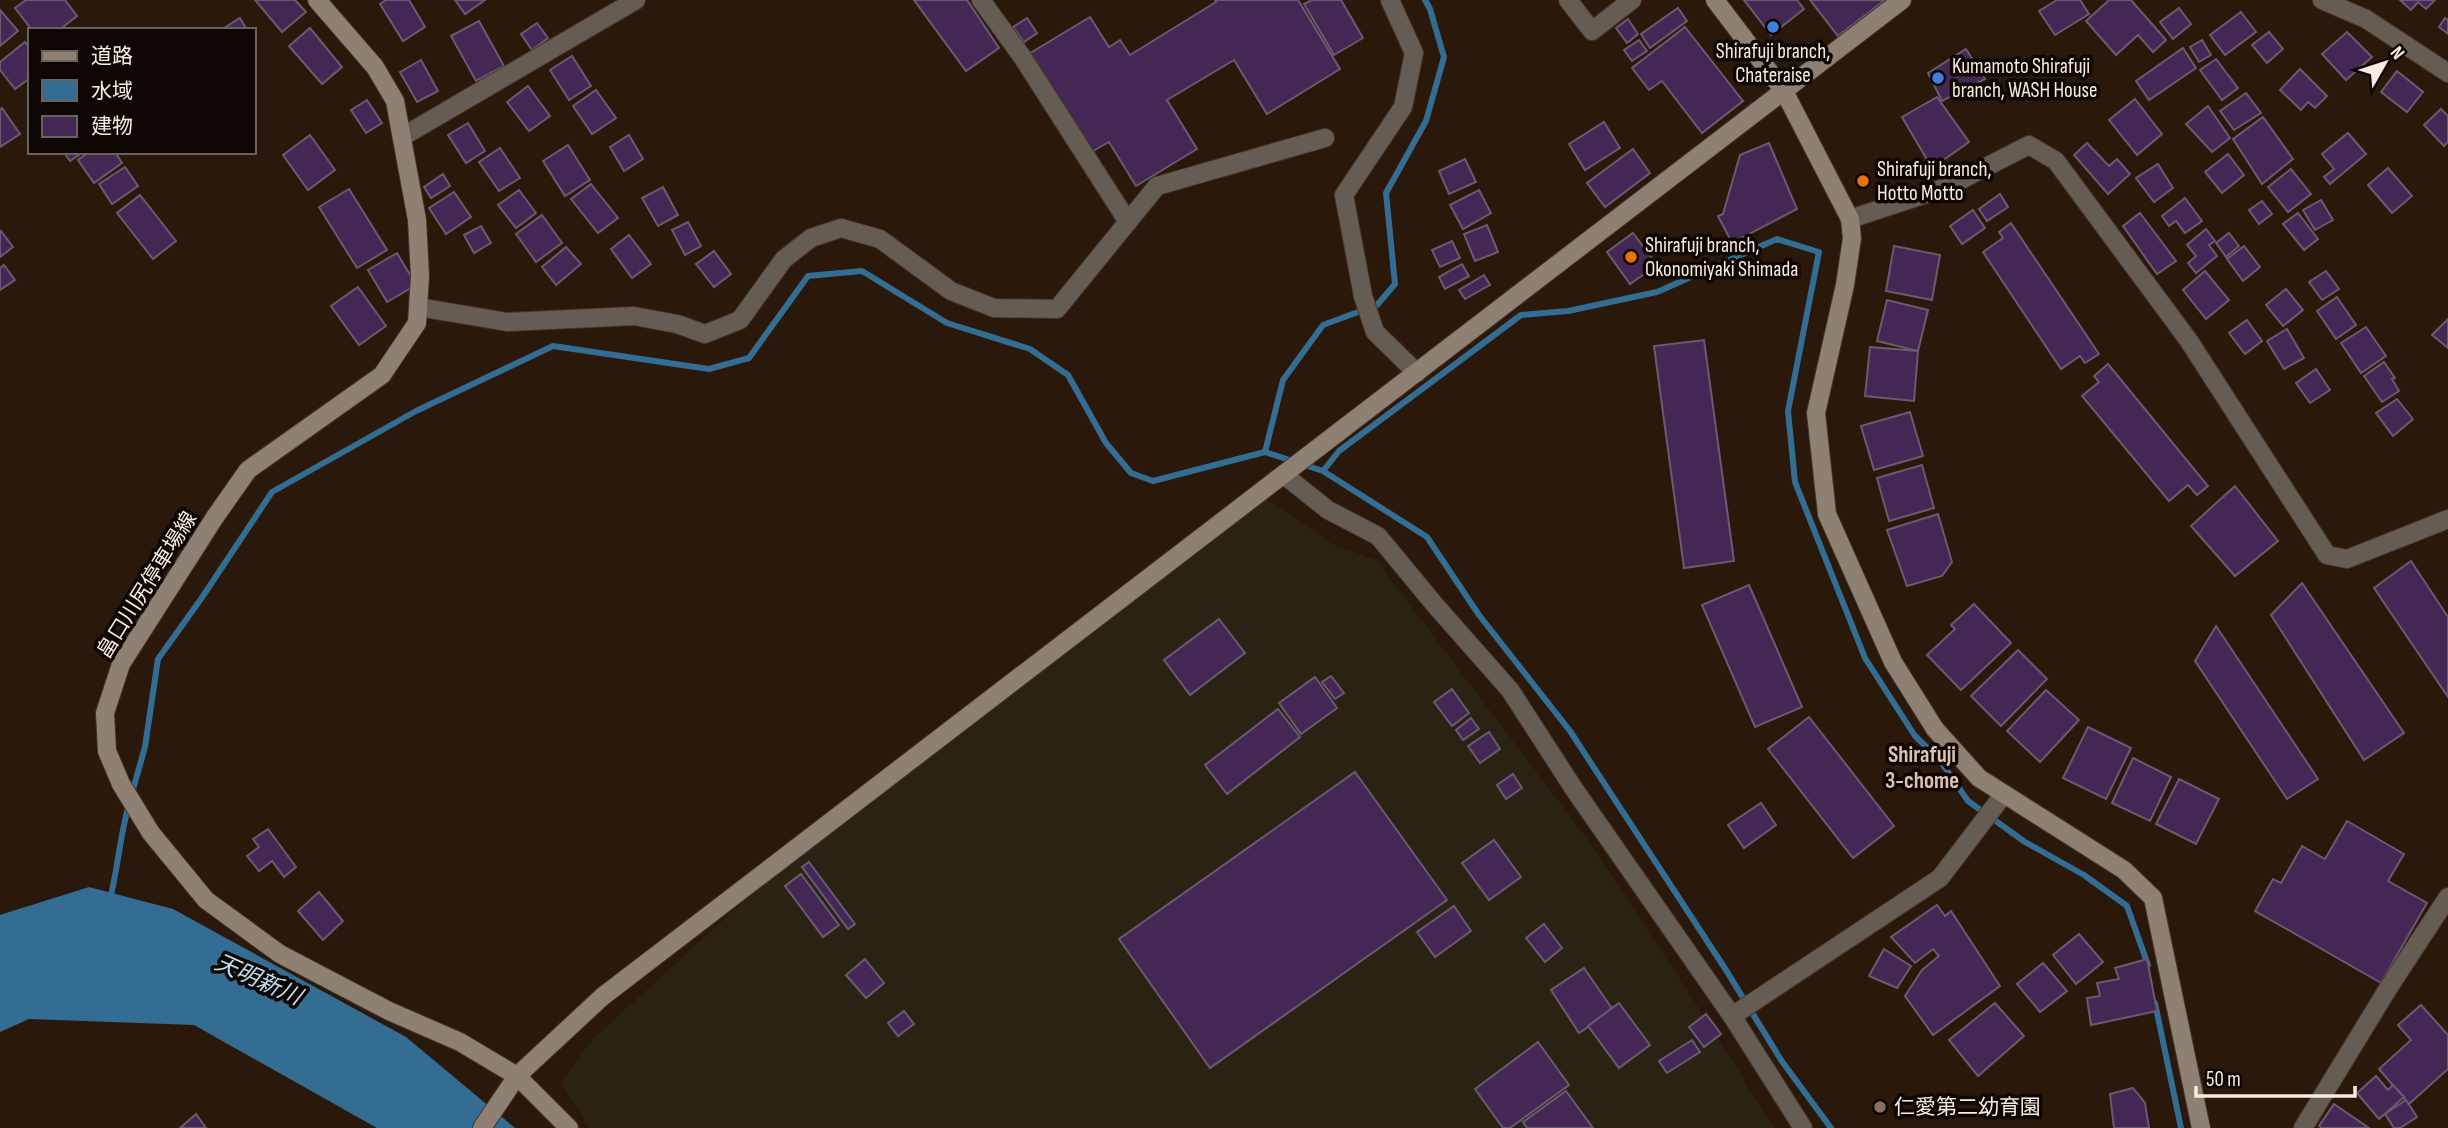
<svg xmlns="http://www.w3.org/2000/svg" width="2448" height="1128" font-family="'Sofia Sans Condensed','Noto Sans JP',sans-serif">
<rect width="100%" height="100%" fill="#2a180a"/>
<path fill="#2a2313" d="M1264,497l68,47 44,16 211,279 123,186 64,103h-1185l-28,-45 32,-44 173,-158z"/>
<path fill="#336d94" d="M89,887l84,22 233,128 109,91h-138l-183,-103 -165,-6 -29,13v-117z"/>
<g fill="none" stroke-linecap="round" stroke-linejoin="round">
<g stroke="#336d94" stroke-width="6">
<path d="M1265,452l18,-72 40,-55 54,-20 18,-21 -9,-91 40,-72 18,-64 -14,-48 -5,-9"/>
<path d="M1323,471l16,-20 182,-136 47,-4 89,-19 120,-53 42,13 -31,159 7,71 70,176 50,78 24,23 29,42 57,41 59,33 43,31 21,59"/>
<path d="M132,793l13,-46 13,-88 43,-60 71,-107 144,-81 137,-65 156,23 40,-11 59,-82 54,-5 85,52 83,26 38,26 38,68 25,30 22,8 112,-29 58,19 104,66 52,78 91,116 156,239 55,90 50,68"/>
<path d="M110,899c8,-31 10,-64 19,-95"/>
<path d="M2155,1003l26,125"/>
</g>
</g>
<g fill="#452755" stroke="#685b70" stroke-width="2">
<path d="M26,0h39l12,16 -18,14h-27l-17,-22z"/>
<path d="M255,0h40l11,12 -24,20z"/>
<path d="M386,0h23l16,27 -22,14 -23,-37z"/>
<path d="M455,0h30l-20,14z"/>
<path d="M914,0h53l32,48 -33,23z"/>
<path d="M1215,0h83l42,69 -73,45 -33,-54 -67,40 30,49 -61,37 -27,-44 -21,12 -61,-99 63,-38 19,30 11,-7 10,15 86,-53z"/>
<path d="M1312,0h29l22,38 -29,17 -30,-51z"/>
<path d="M1744,0h53l7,9 -33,26z"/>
<path d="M1810,0h75l-47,36z"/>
<path d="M2057,0h23l9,14 -34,21 -16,-24z"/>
<path d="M2109,0h22l35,40 -13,12 -15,-17 -22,20 -30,-34z"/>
<path d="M2400,0h35l-9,9 -8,-7 -7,8z"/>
<path d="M1678,8l9,13 -37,27 -9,-14z"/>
<path d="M2179,8l12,16 -18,15 -13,-17z"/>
<path d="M0,10l18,21 -18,15z"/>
<path d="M2241,12l15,20 -31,23 -15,-20z"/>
<path d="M240,18l7,12h-26z"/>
<path d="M1027,18l10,15 -13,9 -11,-15z"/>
<path d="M2445,18l3,2v14l-9,-7z"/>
<path d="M1628,19l10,15 -11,9 -11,-15z"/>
<path d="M479,21l25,45 -28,15 -25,-45z"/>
<path d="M537,23l11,15 -16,12 -11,-16z"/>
<path d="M1685,27l58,74 -41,32 -40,-52 -13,9 -17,-22z"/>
<path d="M310,28l32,39 -20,17 -33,-38z"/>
<path d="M2269,32l14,17 -16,14 -15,-18z"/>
<path d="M2347,32l25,25 -26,23 -24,-26z"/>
<path d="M1639,40l8,11 -15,10 -8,-11z"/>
<path d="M2202,40l9,15 -12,7 -9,-15z"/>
<path d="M25,42l5,6v30l-15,11 -15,-19v-8z"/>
<path d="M2183,48l13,20 -47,32 -13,-19z"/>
<path d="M1966,49l19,30 -43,22 -14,-28z"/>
<path d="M572,56l19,30 -22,14 -19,-30z"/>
<path d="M2216,59l22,29 -16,12 -22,-30z"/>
<path d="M421,60l17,31 -21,11 -17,-30z"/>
<path d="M2300,69l27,27 -12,12 -7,-6 -7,8 -21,-20z"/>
<path d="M2397,71l26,21 -16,20 -26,-20z"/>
<path d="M528,86l22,30 -21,15 -22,-29z"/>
<path d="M596,90l20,28 -24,16 -19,-28z"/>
<path d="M2246,93l15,20 -27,17 -14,-19z"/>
<path d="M1937,97l32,45 -37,26 -30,-51z"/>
<path d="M2135,99l27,35 -25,21 -28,-35z"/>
<path d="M367,100l15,23 -16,10 -15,-23z"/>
<path d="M2208,106l22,32 -18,14 -26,-28z"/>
<path d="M2,108l18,26 -20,13v-37z"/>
<path d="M2441,109l7,7v26l-4,4 -20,-21z"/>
<path d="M2263,117l30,42 -31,25 -29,-45z"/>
<path d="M1604,122l16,26 -35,22 -16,-26z"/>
<path d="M468,123l17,28 -19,12 -18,-28z"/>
<path d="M2348,133l18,21 -36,30 -6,-7 10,-8 -12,-15z"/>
<path d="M310,135l25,35 -27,20 -25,-35z"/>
<path d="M629,135l14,24 -19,12 -14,-24z"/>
<path d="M1769,143l28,66 -65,34 -14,-27 5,-2 17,-59z"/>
<path d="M2087,143l22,23 8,-7 13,15 -22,20 -34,-39z"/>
<path d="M568,145l22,35 -25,16 -22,-35z"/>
<path d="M500,148l20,30 -21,13 -20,-29z"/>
<path d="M1633,149l17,24 -45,34 -18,-24z"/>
<path d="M64,152h19l-13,9z"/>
<path d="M89,152h26l7,11 -28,20 -16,-23z"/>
<path d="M2228,154l16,21 -22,18 -17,-21z"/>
<path d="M1465,159l11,23 -27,12 -10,-23z"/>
<path d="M2158,164l15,24 -19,14 -18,-24z"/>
<path d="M125,167l13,19 -26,18 -13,-20z"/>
<path d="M2388,168l24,28 -20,17 -24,-28z"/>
<path d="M2291,169l20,25 -23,18 -20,-25z"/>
<path d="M443,174l7,12 -19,12 -7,-11z"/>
<path d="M591,184l27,34 -20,15 -27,-34z"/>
<path d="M663,187l15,28 -20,11 -16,-28z"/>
<path d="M349,189l38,61 -30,18 -38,-61z"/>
<path d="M519,190l17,23 -20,15 -18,-23z"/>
<path d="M1479,190l12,23 -28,16 -13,-24z"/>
<path d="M454,192l17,25 -25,17 -17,-26z"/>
<path d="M2000,194l8,13 -21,14 -8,-12z"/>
<path d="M140,195l36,46 -23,18 -36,-46z"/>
<path d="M2185,198l17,23 -17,12 -9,-12 -7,5 -7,-10z"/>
<path d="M2321,200l12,20 -18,10 -12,-20z"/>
<path d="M2262,201l10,13 -13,10 -10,-14z"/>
<path d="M1973,210l12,18 -23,16 -12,-18z"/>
<path d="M2140,213l36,48 -19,13 -34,-48z"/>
<path d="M2298,213l20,26 -14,11 -21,-26z"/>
<path d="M542,215l20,28 -26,19 -20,-28z"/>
<path d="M688,222l13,24 -16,9 -13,-25z"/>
<path d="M2011,223l88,131 -14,9 -5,-7 -19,13 -78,-117 20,-14 -4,-6z"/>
<path d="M1487,225l11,27 -23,9 -11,-27z"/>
<path d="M481,226l10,17 -17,10 -10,-18z"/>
<path d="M2206,229l9,12 -6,4 8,11 -21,17 -8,-10 8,-7 -9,-11z"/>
<path d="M1,231l12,16 -13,10v-25z"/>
<path d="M1633,233l24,32 -27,19 -23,-32z"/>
<path d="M2229,233l10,13 -13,11 -10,-14z"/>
<path d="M629,235l22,29 -19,14 -21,-29z"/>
<path d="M1452,241l8,17 -20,9 -8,-17z"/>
<path d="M1894,246l46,9 -8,45 -46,-9z"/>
<path d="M2244,246l16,21 -17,14 -16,-22z"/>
<path d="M566,247l15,17 -25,21 -14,-18z"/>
<path d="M714,251l17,23 -17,13 -18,-23z"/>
<path d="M397,253l19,32 -29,17 -19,-32z"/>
<path d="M1462,264l7,12 -24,13 -6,-12z"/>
<path d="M4,265l11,15 -15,10v-22z"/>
<path d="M2205,271l24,29 -23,19 -23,-29z"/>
<path d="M2326,271l13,18 -17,11 -13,-18z"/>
<path d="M1484,275l6,10 -25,14 -6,-9z"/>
<path d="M358,287l28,39 -27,19 -28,-39z"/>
<path d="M2286,289l17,21 -20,16 -17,-21z"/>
<path d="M2337,297l19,28 -20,14 -19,-28z"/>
<path d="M1887,300l41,10 -10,41 -41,-10z"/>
<path d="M2448,319v29l-16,-13z"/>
<path d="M2247,320l15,21 -17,13 -16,-21z"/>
<path d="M2366,327l20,29 -25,17 -20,-30z"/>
<path d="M2287,329l17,29 -20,11 -17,-28z"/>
<path d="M1704,340l30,221 -50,7 -30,-222z"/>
<path d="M1870,347l48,4 -4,50 -49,-5z"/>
<path d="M2384,362l11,16 -3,1 7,12 -17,11 -18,-26z"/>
<path d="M2108,364l100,122 -11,9 -9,-10 -19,16 -87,-105 17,-14 -5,-6z"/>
<path d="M2316,369l14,21 -20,13 -14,-20z"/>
<path d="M2397,399l16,20 -20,17 -17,-23z"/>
<path d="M1910,412l13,44 -49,14 -13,-44z"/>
<path d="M1922,465l12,43 -45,13 -12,-43z"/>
<path d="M2235,486l43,55 -43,35 -44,-50z"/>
<path d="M1938,514l14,48 -10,14 -35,10 -20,-56z"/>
<path d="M2411,561l37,56v80l-74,-109z"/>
<path d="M2302,583l102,150 -40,27 -93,-145z"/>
<path d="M1749,585l53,122 -47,20 -53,-122z"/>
<path d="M1974,604l37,39 -50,47 -34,-35 28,-26 -4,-4z"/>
<path d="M1219,619l26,34 -55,42 -26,-35z"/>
<path d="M2216,626l102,153 -31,20 -92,-138z"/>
<path d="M2018,650l29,29 -46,47 -30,-30z"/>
<path d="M1331,676l13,17 -9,6 -13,-17z"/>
<path d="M1315,677l22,31 -36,26 -22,-31z"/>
<path d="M1452,689l17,24 -17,13 -18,-24z"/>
<path d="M2046,690l33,30 -39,42 -33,-31z"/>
<path d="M1278,709l22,28 -73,57 -22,-29z"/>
<path d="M1809,717l85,109 -41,32 -85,-109z"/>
<path d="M1471,718l8,11 -16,11 -7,-10z"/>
<path d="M2088,727l43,21 -25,51 -43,-21z"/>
<path d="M1489,732l11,17 -20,14 -12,-17z"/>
<path d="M2133,758l38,19 -21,44 -38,-18z"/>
<path d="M1355,772l92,128 -237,168 -91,-129z"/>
<path d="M1513,774l9,14 -16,11 -9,-14z"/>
<path d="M2179,779l40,20 -23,45 -40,-20z"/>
<path d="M1761,803l15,22 -32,23 -16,-23z"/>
<path d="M2347,821l57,33 -16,27 39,22 -46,80 -126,-72 18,-32 8,4 21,-37 23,13z"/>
<path d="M268,829l28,38 -12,10 -12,-16 -13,10 -12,-15 12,-9 -6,-8z"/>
<path d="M1494,840l27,37 -32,23 -27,-37z"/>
<path d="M809,862l46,62 -7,5 -46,-62z"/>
<path d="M801,874l38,51 -16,12 -38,-51z"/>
<path d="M319,892l24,29 -20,19 -25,-29z"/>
<path d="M1937,905l8,11 6,-5 49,75 -67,49 -28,-39 17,-26 17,-14 -6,-7 -18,14 -24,-26z"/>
<path d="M1454,906l17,25 -36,26 -18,-25z"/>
<path d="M1544,924l18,24 -17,14 -19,-24z"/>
<path d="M2079,934l24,28 -27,22 -23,-29z"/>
<path d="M1884,949l27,17 -14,22 -28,-12z"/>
<path d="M865,959l19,24 -18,15 -20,-23z"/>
<path d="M2147,959l10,52 -66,14 -4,-27 13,-2 -3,-13 22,-4 -4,-11z"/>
<path d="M2043,963l24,28 -27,21 -23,-28z"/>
<path d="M1584,968l29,42 -34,23 -28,-43z"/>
<path d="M1619,1003l31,42 -31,23 -31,-42z"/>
<path d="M1995,1003l29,33 -46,40 -29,-36z"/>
<path d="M2421,1005l27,30v34l-39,35 -30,-35 32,-29 -13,-15z"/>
<path d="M904,1011l10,13 -16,12 -10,-13z"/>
<path d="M1706,1014l15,20 -17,13 -15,-20z"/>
<path d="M1692,1040l8,12 -33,21 -8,-12z"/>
<path d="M1538,1042l31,43 -59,43h-7l-28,-39z"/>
<path d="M2376,1076l12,14 5,-5 11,12 -25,22 -22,-26z"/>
<path d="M2133,1088l12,15 4,25h-35l-4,-34z"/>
<path d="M1566,1091l27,37h-66l-4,-6z"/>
<path d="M2406,1100l11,17 -17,11h-6l-9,-14z"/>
<path d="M2334,1104l35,24h-47l-3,-2z"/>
<path d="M196,1114l10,14h-26z"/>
</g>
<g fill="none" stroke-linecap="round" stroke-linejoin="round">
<g stroke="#473628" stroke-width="20">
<g id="street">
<path d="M981,0l42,58 105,164"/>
<path d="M1390,0l24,53 -11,54 -59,88 19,101 12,36 42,41"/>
<path d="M1568,0l24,31 40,-31"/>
<path d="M2322,0l44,19 82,54"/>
<path d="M402,137l234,-137"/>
<path d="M1850,219l97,-32 82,-42 27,16 133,180 138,214 20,4 101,-40"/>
<path d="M418,307l89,15 127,-6 43,8 28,10 35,-14 44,-61 27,-21 30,-10 39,11 71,52 43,17 63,1 100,-123 168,-48"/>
<path d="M1284,475l44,35 50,26 57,69 75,85 64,99 158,227 71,112"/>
<path d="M1732,1016l208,-138 64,-84"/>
<path d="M2303,1128l86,-141 59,-90"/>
</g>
</g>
<g stroke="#473628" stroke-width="20">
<g id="secondary">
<path d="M317,0l58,67 20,34 22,119 3,56 -3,47 -35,52 -134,95 -33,47 -94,147 -16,49 2,38 14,33 30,49 55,67 74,54 109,57 71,31 57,34 -35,52"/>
<path d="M1715,0l69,91 66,128 2,19 -7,47 -29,128 11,101 66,148 42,67 44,49 145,92 29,28 48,230"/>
<path d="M569,1128l-52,-52 85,-79 1300,-997"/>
</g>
</g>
<use href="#street" stroke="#655d54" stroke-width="18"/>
<use href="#secondary" stroke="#8e8174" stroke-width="18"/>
</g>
<g fill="#3f7fe0" stroke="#0d0602" stroke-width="2.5">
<circle cx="1773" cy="27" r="7"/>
<circle cx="1938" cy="78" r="7"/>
</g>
<g fill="#e8710a" stroke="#0d0602" stroke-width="2.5">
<circle cx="1863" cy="181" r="7"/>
<circle cx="1631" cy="257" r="7"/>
</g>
<circle fill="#8d6e63" stroke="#0d0602" stroke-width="2.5" cx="1880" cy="1107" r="7"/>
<g text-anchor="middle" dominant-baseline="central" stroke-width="7" stroke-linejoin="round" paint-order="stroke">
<g font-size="21" fill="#f8ebe2" stroke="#0d0602" text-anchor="start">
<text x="1773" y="51" text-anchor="middle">Shirafuji branch,<tspan x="1773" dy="24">Chateraise</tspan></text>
<text x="1952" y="66">Kumamoto Shirafuji<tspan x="1952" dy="24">branch, WASH House</tspan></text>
<text x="1877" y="169">Shirafuji branch,<tspan x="1877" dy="24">Hotto Motto</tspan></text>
<text x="1645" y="245">Shirafuji branch,<tspan x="1645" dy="24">Okonomiyaki Shimada</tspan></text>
<text x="1894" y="1107">仁愛第二幼育園</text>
</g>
<g font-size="21" fill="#f8ebe2" stroke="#0d0602">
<text transform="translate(147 585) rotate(-58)">畠口川尻停車場線</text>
</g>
<g font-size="23" font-weight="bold" fill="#dcc3b1" stroke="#0d0602">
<text x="1922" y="755">Shirafuji<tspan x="1922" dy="26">3-chome</tspan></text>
</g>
<g font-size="23" font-style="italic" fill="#bedef5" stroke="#0d0602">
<text transform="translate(258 980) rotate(24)">天明新川</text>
</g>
</g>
<rect x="28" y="28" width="228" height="126" fill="#0d0602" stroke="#6b625c" stroke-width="2"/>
<rect x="42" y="51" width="35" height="10" fill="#8e8174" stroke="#6b625c" stroke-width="2"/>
<text x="91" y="63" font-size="21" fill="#f8ebe2">道路</text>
<rect x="42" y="80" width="35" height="21" fill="#336d94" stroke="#6b625c" stroke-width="2"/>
<text x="91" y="98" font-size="21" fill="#f8ebe2">水域</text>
<rect x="42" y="116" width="35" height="21" fill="#452755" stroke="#6b625c" stroke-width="2"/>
<text x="91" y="133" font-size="21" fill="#f8ebe2">建物</text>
<g transform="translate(2385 63) rotate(51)" stroke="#0d0602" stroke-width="5" paint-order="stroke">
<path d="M0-5L12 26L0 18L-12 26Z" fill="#f8ebe2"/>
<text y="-10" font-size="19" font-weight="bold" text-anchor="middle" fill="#f8ebe2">N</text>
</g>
<path d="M2196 1086v10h159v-10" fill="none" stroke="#f8ebe2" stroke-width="3.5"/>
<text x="2206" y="1086" font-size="21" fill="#f8ebe2" stroke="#0d0602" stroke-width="5" paint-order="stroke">50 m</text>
</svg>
